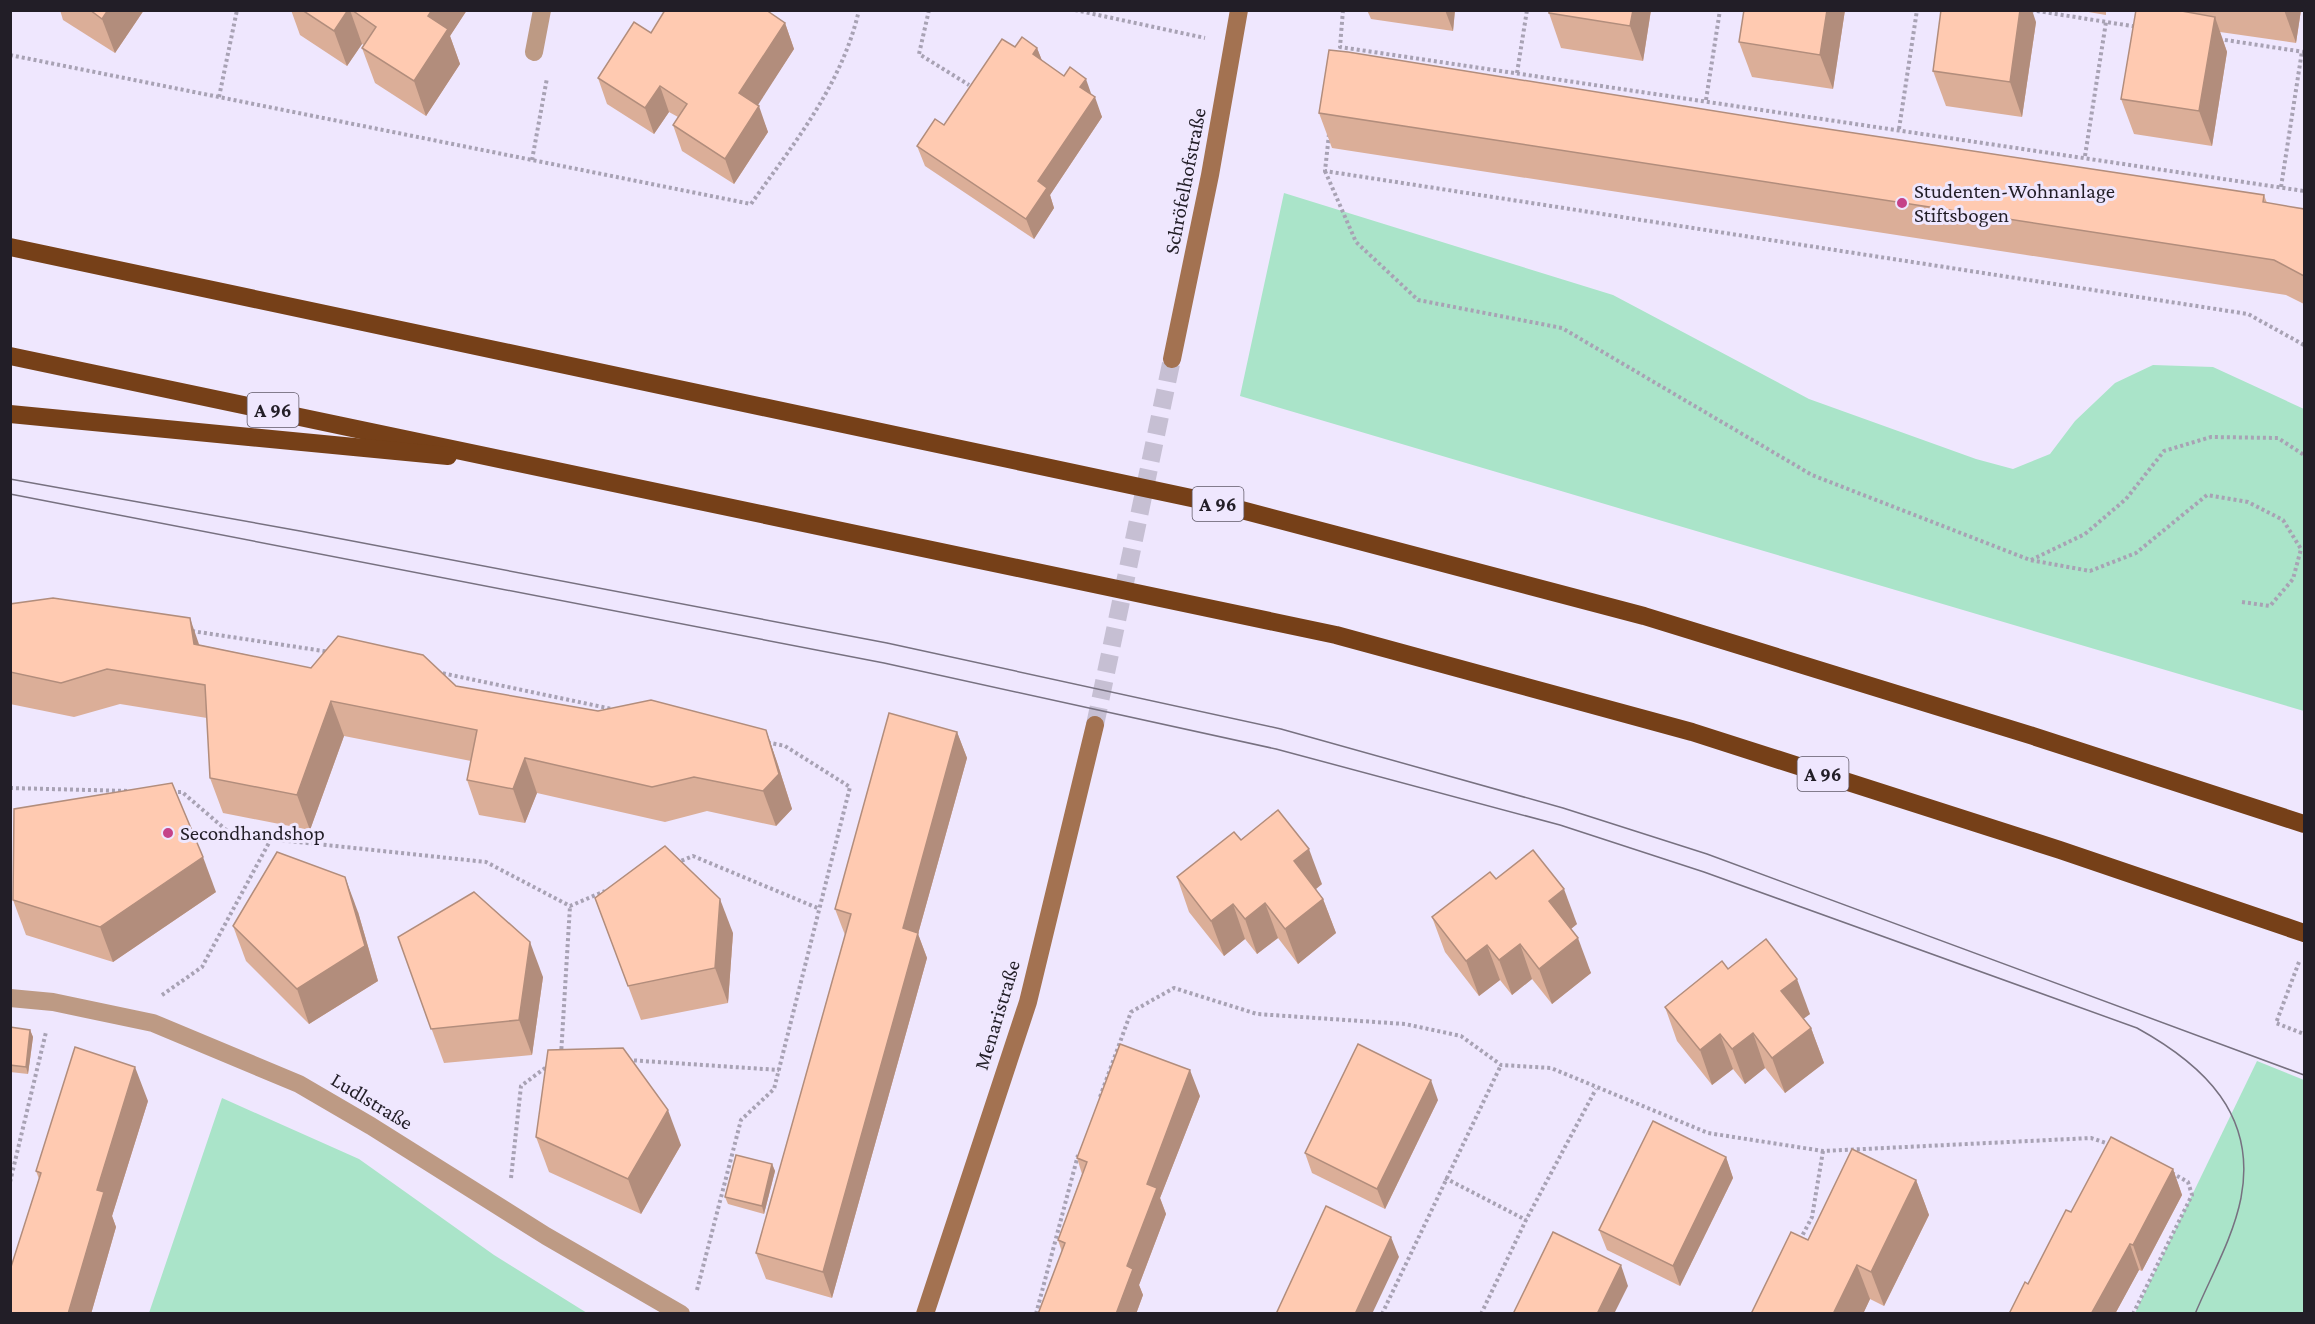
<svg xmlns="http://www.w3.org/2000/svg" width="2315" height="1324" font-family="'Crimson Pro',serif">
<rect width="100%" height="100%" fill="#efe7fe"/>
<g fill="#aae4c9">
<path d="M1284,193l329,102 196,104 167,60 37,10 37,-15 25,-33 40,-38 38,-18 60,2 91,42v302l-1064,-315z"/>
<path d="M2257,1061l47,19v233h-169z"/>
<path d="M222,1098l137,61 135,96 93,58h-438z"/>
</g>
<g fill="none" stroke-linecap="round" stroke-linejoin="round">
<path stroke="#c6bfd3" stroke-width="18" stroke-dasharray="18 9" stroke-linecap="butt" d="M1095,725l77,-366"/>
<g stroke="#a8a2b4" stroke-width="4" stroke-dasharray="3 3" stroke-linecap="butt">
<path d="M929,10l-10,44 50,31"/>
<path d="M1075,10l130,28"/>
<path d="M1343,10l-3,37 964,144"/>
<path d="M2031,10l107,17"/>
<path d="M2219,39l85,13"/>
<path d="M10,55l741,149c43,-61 91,-119 108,-194"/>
<path d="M1517,73l10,-63"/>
<path d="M219,97l18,-87"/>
<path d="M1706,100l14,-90"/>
<path d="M1899,129l18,-119"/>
<path d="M1329,134l-4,37 923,143 56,31"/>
<path d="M2085,156l21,-134"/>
<path d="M532,160l15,-82"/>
<path d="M1325,171l31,71 62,58 144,28 250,147 218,85 60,11 46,-18 71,-58 41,7 35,18 18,29 -8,30 -23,27 -28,-4"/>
<path d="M2281,187l21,-136"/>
<path d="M2031,560l54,-26 41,-35 38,-48 47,-14 67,1 26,17"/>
<path d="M192,631l138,21"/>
<path d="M437,672l175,37"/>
<path d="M10,788l119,3"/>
<path d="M172,792h10l50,43 254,27 84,44 35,-15"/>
<path d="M676,863l17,-7 127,53"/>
<path d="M2299,962l-23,61 28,11"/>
<path d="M162,995l40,-28 69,-128"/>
<path d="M561,1055l9,-149"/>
<path d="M628,1060l151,10"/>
<path d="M1100,1097l31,-85 43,-24 83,26 148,10 56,12 40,29 50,3 157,65 115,18 268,-13 21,7"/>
<path d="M511,1178l10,-92 28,-21"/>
<path d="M1445,1178l81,42"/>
<path d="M10,1182l36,-150"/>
<path d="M1800,1240l12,-23 11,-66"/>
<path d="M697,1290l44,-170 33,-31 76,-302 -65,-41 -19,-4"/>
<path d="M1036,1314l42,-159"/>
<path d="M1382,1314l119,-249"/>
<path d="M1481,1314l45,-94 70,-131"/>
<path d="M2133,1314l59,-119 -4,-13 -18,-10"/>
</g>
<path stroke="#bd9a84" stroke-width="18" d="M534,52l8,-42"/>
<path stroke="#bd9a84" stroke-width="18" d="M10,998l43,4 100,21 146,61 72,42 175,110 135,78"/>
<g stroke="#a37251" stroke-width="18">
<path d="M1172,359l38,-184 29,-165"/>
<path d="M925,1314l103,-312 67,-277"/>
</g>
<g stroke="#764018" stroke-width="18">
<path d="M10,247l1205,256 429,113 389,120 271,88"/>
<path d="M10,356l1326,279 356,97 368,118 244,83"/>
<path d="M10,414l438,42"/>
</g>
<g stroke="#777180" stroke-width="1.5">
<path d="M10,479l290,52 587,112 394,86 282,79 144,46 597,221"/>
<path d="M10,494l874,169 392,86 284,76 144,47 433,156c67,37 120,87 104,170 -8,40 -30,78 -46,116"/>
</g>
</g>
<g fill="#dbae98">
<path d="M60,10h84l-29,43 -52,-33z"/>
<path d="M291,10h176l-17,26 10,28 -34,52 -51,-33 -13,-35 2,-3 -2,-1 -15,22 -47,-31z"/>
<path d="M1367,10h88l-2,21 -82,-12z"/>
<path d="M1549,10h102l-8,51 -82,-13 -12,-35z"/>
<path d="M1845,10l-12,79 -81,-12 -13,-35z"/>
<path d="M2077,10h29v5z"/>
<path d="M2180,10h121l-5,33 -76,-11 7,20 -15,94 -78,-12 -13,-35z"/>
<path d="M2036,22l-14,95 -76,-11 -13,-35z"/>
<path d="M785,23l9,26 -37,56 11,27 -34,52 -52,-33 -9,-26 5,-8 -9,-5 -15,22 -47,-30 -9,-26 53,-45z"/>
<path d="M1015,47l22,1 5,13 50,34 10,22 -52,78 4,13 -20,31 -109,-73 -8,-20 27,-21z"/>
<path d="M1319,113l489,13 456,69 3,8 37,6v95l-18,-9 -954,-147z"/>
<path d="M10,604l190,41 111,23 145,18 142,25 168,19 12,35 14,44 -16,17 -69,-15 -42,11 -128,-29 -12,30 -46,-8 -12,-35 4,-19 -127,-25 -34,94 -87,-17 -13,-35 -3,-60 -87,-14 -46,13 -64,-13z"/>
<path d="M957,732l10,26 -49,176 9,24 -95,340 -66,-19 -10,-26 89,-318 -10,-26z"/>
<path d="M1177,877l145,7 -6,5 7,10 13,34 -38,31 -20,-26 -21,16 -12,-15 -21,17 -35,-44z"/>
<path d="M1496,879l81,45 -6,5 20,44 -39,31 -20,-25 -20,16 -12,-15 -21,16 -34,-44 -13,-35z"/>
<path d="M216,892l-103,70 -87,-27 -13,-35z"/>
<path d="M595,898l138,35 -5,70 -87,17z"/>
<path d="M358,912l20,69 -69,43 -63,-63 -13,-35z"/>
<path d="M398,937l145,40 -11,78 -88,8z"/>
<path d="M1728,969l82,45 -7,4 8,10 13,35 -39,30 -20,-25 -20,16 -12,-15 -21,16 -35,-44 -12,-34z"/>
<path d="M10,1027l20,3 3,7 -5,37 -18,-2z"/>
<path d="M1200,1096l-40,102 6,16 -27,71 4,10 -7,19h-98l24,-62 -4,-12 24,-66 -5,-16z"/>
<path d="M1438,1100l-53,109 -73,-36 -7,-20z"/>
<path d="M148,1101l-36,115 4,11 -25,87h-81v-44l29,-91 -3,-8z"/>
<path d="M536,1137l145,8 -40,69 -92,-42z"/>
<path d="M1726,1157l7,21 -53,108 -73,-36 -8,-20z"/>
<path d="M772,1164l3,7 -11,43 -36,-10 -3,-7z"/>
<path d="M2173,1169l9,26 -40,76 -3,-1 -24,44h-106l62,-102z"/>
<path d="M1916,1180l13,35 -45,91 -14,-7 -7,15h-112l57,-74z"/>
</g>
<g fill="#b28d7c">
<path d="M108,10h36l-29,43 -13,-34z"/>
<path d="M348,10h2l12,34 -15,22 -13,-35z"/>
<path d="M432,10h35l-17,26 10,28 -34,52 -12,-35 14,-65z"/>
<path d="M1445,10h10l-2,21z"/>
<path d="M1633,10h18l-8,51 -13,-35z"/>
<path d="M1827,10h18l-12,79 -13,-34z"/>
<path d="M2020,10h12l4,12 -14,95 -12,-35z"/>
<path d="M2284,10h17l-5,33z"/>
<path d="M2215,17l12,35 -15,94 -13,-35z"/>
<path d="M785,23l9,26 -45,70 -10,-26z"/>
<path d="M1037,48l8,20 -12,-14z"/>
<path d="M1086,79l7,20 -13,-12z"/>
<path d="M660,86l9,26 -15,22 -9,-26z"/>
<path d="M1095,97l7,20 -52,78 4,13 -20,31 -8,-20 12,-38z"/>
<path d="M759,106l9,26 -34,52 -9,-25z"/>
<path d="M190,618l12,35 -8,-9z"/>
<path d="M331,701l13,35 -34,94 -13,-35z"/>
<path d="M766,730l12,35 14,44 -16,17 -13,-35z"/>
<path d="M957,732l10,26 -49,176 9,24 -95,340 -9,-26 80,-344z"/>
<path d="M525,758l12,35 -12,30 -12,-34z"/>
<path d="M1309,849l13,35 -15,12 -13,-35z"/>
<path d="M203,857l13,35 -103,70 -13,-35z"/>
<path d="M345,877l13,35 20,69 -69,43 -12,-35z"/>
<path d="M1564,889l13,35 -15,12 -13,-35z"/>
<path d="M720,899l13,34 -5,70 -13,-35z"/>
<path d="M1323,899l13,34 -38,31 -13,-35z"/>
<path d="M1265,903l13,35 -21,16 -12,-35z"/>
<path d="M1233,904l12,35 -21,17 -13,-35z"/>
<path d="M1578,938l13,35 -39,31 -13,-35z"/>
<path d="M530,942l13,35 -11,78 -13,-35z"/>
<path d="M1520,944l12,35 -20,16 -13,-35z"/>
<path d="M1487,945l13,35 -21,16 -13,-35z"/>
<path d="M1797,979l13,35 -16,12 -13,-35z"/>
<path d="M1811,1028l13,35 -39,30 -13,-35z"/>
<path d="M30,1030l3,7 -5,37 -2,-7z"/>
<path d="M1753,1033l12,35 -20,16 -13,-35z"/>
<path d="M1720,1034l13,35 -21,16 -12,-35z"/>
<path d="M135,1067l13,34 -36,115 4,11 -25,87h-23l29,-124z"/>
<path d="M1190,1070l10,26 -40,102 6,16 -27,71 4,10 -7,19h-20l31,-130z"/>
<path d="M1431,1080l7,20 -53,109 -8,-20z"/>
<path d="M668,1110l13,35 -40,69 -13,-35z"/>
<path d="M1726,1157l7,21 -53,108 -7,-20z"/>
<path d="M772,1164l3,7 -11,43 -2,-8z"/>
<path d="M2173,1169l9,26 -40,76 -9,-26z"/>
<path d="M1916,1180l13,35 -45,91 -13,-34z"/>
<path d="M1391,1237l8,20 -27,57h-17z"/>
<path d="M2130,1244l9,26 -24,44h-24z"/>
<path d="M1621,1265l7,21 -14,28h-17z"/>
<path d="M1857,1265l13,34 -7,15h-30z"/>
</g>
<g fill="#ffcab1" stroke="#b28d7c" stroke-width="1.5">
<path d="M90,10h18l-6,9z"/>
<path d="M302,10h46l-14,21z"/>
<path d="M352,10h80l-4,6 20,13 -34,52 -52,-33 14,-21z"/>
<path d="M665,10h101l19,13 -46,70 20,13 -34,53 -52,-34 14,-21 -27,-18 -15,22 -47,-30 36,-56 17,11z"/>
<path d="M1549,10h84l-3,16 -81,-13z"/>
<path d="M1744,10h83l-7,45 -81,-13z"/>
<path d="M1941,10h79l-10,72 -77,-11z"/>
<path d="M2136,10h40l39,7 -16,94 -78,-12z"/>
<path d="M1022,37l15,11 -4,6 31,22 6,-9 16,12 -6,8 15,10 -57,84 9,7 -21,31 -109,-73 18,-27 9,6 58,-86 13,8z"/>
<path d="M1329,50l19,2 460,74 456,69 -1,7 41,7v67l-30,-16 -955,-147z"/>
<path d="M53,598l137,20 4,26 117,24 27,-32 85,19 33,31 142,25 53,-11 115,30 13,44 -16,17 -69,-14 -42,10 -127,-29 -12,31 -46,-9 10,-50 -146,-29 -34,94 -87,-17 -5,-93 -98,-16 -46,14 -51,-11v-68z"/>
<path d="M889,713l68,19 -54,196 15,5 -95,339 -67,-19 95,-339 -16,-5z"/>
<path d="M172,783l31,74 -103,70 -87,-27 1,-91z"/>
<path d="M1278,810l31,39 -15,12 29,38 -38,30 -20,-26 -20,16 -12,-15 -22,17 -34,-44 57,-45 7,8z"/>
<path d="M665,846l55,53 -5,69 -87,18 -33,-88z"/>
<path d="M1533,850l31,39 -15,12 29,37 -39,31 -19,-25 -21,16 -12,-15 -21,16 -34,-44 58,-45 6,7z"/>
<path d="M277,852l68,25 20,69 -68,43 -64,-63z"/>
<path d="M474,892l56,50 -11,78 -88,9 -33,-92z"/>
<path d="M1766,939l31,40 -16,12 30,37 -39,30 -19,-25 -21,16 -12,-15 -20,16 -35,-43 57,-46 6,8z"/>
<path d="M10,1027l20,3 -4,37 -16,-2z"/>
<path d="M1120,1044l70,26 -43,114 10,4 -30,78 6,3 -17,45h-78l27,-71 -7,-3 29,-78 -10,-4z"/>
<path d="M1358,1044l73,36 -54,109 -72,-36z"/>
<path d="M75,1047l60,20 -38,123 7,2 -36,122h-58v-23l1,-3h-1v-18l31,-97 -5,-2z"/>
<path d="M623,1048l45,62 -40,69 -92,-42 12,-87z"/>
<path d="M1653,1121l73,36 -53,109 -74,-36z"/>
<path d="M2111,1137l62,32 -40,76 -3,-1 -39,70h-82l16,-32 3,2 38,-74 5,2z"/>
<path d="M1852,1149l64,31 -45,92 -14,-7 -24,49h-82l40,-82 17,8z"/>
<path d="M736,1155l36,9 -10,42 -37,-9z"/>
<path d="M1326,1206l65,31 -36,77h-79z"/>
<path d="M1553,1232l68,33 -24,49h-84z"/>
</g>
<g fill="#c54288" stroke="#efe7fe" stroke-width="2">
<circle cx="1902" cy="203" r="6"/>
<circle cx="168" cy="833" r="6"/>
</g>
<g text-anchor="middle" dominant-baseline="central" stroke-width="6" stroke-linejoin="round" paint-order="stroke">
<g fill="#efe7fe" stroke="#605a68" stroke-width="1.5">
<rect x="247.5" y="393" width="51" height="34" rx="4.5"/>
<rect x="1192.5" y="487" width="51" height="34" rx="4.5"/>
<rect x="1797.5" y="757" width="51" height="34" rx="4.5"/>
</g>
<g font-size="20" font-weight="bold" fill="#221e27">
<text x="273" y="410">A 96</text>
<text x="1218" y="504">A 96</text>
<text x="1823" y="774">A 96</text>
</g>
<g font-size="21" fill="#221e27" stroke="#efe7fe">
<text transform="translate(1185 181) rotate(-79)">Schröfelhofstraße</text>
<text transform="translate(997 1015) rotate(-73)">Menaristraße</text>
<text transform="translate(372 1101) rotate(31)">Ludlstraße</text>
</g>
<g font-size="21" fill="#221e27" stroke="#efe7fe" text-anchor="start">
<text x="1914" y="191">Studenten-Wohnanlage<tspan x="1914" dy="24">Stiftsbogen</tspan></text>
<text x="180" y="833">Secondhandshop</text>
</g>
</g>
<rect width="2315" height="1324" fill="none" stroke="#221e27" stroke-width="24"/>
</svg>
